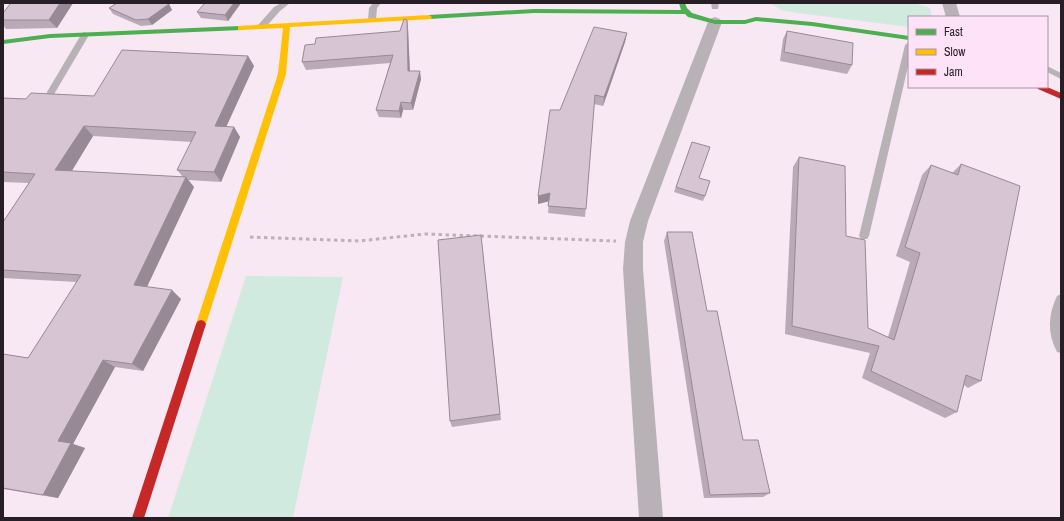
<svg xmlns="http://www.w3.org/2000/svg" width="1064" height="521" font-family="'Archivo Narrow',sans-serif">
<rect width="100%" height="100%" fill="#f8e8f4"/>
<g fill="#d1eae0">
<path d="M770,3h143l17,5 2,9h-23v10l-112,-14 -16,-3z"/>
<path d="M246,276l97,1 -50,241h-125z"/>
</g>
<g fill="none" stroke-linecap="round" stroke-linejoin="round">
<path stroke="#bab2b8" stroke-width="3" stroke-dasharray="3.5 3.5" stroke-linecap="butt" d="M250,237l109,4 66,-7 191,7"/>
<g fill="#b8b2b7" fill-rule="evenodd">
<path d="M281,3h9l-10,8 -16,18h-6v-4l16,-18z"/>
<path d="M373,3h8l-4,5 -1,12 -4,2 -4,-2 1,-12z"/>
<path d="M711,3h8l-1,6h-6z"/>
<path d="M85,32l4,3 -36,61h-6v-4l35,-59z"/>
<path d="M909,42v20l-40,174 -2,3h-6l-2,-3 46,-191z"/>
<path d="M1047,66l14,7v6l-14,-7z"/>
<path d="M1061,294v59l-4,-1c-10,-19 -9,-37 0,-56z"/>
</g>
<g fill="#b8b2b7" fill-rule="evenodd">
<path d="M942,3h14l4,14h-14z"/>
<path d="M715,17l5,2 2,3 -74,199 -5,21v27l20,249h-24l-16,-249 2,-27 5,-21 78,-199 2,-3z"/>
</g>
<g fill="#4caf50" fill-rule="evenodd">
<path d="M679,3h6l2,5 5,5 23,7h30l11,-3 56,5 97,14v4l-97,-14 -56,-5 -11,3h-30l-27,-7 -3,-3 -151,-1 -105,6 -3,-2 3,-2 105,-6 147,1z"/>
<path d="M240,26h2v4l-192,8 -47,6v-4l47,-6z"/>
</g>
<path fill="#ffc107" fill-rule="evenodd" d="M429,15l3,2 -1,2 -141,8 -4,47 -80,250 -2,3 -3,1 -3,-1 -2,-3 82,-250 5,-46 -43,2h-2v-4z"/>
<g fill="#c62828" fill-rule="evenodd">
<path d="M1037,87h10l14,6v6l-23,-10z"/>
<path d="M201,320l3,1 2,3 -62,194h-12l64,-194 2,-3z"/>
</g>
</g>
<g fill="#baa9b6" fill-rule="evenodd">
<path d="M11,3h62l-16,25 -51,1 -3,-4v-12z"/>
<path d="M241,3l-13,18 -27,-3 -4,-6z"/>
<path d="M169,4l3,6 -20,15 -11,1 -28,-12 -4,-6z"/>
<path d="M407,20l1,8 2,43 11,8 -8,31h-10l-2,8 -22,-1 -3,-7 14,-47 -84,7 -4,-8 13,-18 85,-13z"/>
<path d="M787,31l65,34 -5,9 -67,-13 3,-22z"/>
<path d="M627,33l-2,9 -22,64 -9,-2 -9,113 -37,-4 1,-12 -11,3 22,-94z"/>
<path d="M248,56l6,10 -28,61h8l6,10 -19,45 -33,-2 6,7 -47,100 34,12 -38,72 -28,-4 -42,77 12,4 -27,50 -55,-9v-135l25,4 49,-76 -74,-4v-56l26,-39 -26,-1v-84l23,1 68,-3zM93,136l99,6 -15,28 6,7 -111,-6z"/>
<path d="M692,142l7,36 6,18 -2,5 -29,-9z"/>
<path d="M799,157l47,79 22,92 20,9 22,-75 -14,-6 26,-81 9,-10 21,8 9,-9 20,217 -13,7 -4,-3 -7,27 -12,6 -83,-40 8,-25 -85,-19 8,-167z"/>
<path d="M667,232l40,79 36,129 27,53 -7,4 -59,1 -40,-257z"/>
<path d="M482,244l19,176 -49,7 -2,-6z"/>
</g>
<g fill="#978a94">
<path d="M60,3h13l-16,25 -8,-8z"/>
<path d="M234,3h7l-13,18 -3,-6z"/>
<path d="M169,4l3,6 -20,15 -4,-6z"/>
<path d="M407,20l1,8 2,50 -2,-7z"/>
<path d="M627,33l-2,9 -22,64 1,-9z"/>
<path d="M248,56l6,10 -32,70 -7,-10z"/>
<path d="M420,71l1,8 -8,31 -2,-7z"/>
<path d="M401,102l2,8 -2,8 -2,-7z"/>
<path d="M84,126l9,10 -27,44 -11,-10z"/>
<path d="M234,127l6,10 -19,45 -7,-10z"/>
<path d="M186,177l8,10 -50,106 -10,-8z"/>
<path d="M550,193v8l-12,3v-8z"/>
<path d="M172,290l9,9 -38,72 -11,-7z"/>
<path d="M103,360l12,7 -42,77 12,4 -27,50 -15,-3 15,-54z"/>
</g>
<g fill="#d8c5d4" stroke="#978a94">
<path d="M11,3h49l-11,17h-46v-7z"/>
<path d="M117,3h50l2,1 -21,15 -12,1 -27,-12z"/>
<path d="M205,3h29l-9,12 -28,-3z"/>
<path d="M404,19l3,1 1,51h12l-9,32 -10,-1 -2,9 -23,-1 17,-55 -91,7 3,-17 10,-1 1,-6 84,-7z"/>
<path d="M594,27l33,6 -23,64 -9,-2 -9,114 -38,-3 2,-13 -12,3 12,-86h10z"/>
<path d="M787,31l66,12 -1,22 -68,-13z"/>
<path d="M122,50l126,6 -33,70 19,1 -20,45 -37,-2 19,-38 -112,-6 -29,44 131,7 -52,108 38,5 -40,74 -29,-4 -45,81 13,2 -28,52 -40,-7v-134l25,4 53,-83 -78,-5v-48l32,-48 -32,-2v-74l23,1 5,-6 63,3z"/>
<path d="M692,142l18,5 -11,31 11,3 -5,15 -29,-9z"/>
<path d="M799,157l46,9 1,70 19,4 3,88 26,12 26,-87 -15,-6 26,-82 27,10 3,-11 59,22 -39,195 -15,-6 -9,37 -86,-41 8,-25 -87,-20z"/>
<path d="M667,232h25l15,79h10l26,129h15l12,53 -60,2z"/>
<path d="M481,235l19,179 -50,7 -12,-181z"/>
</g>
<rect width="1064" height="521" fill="none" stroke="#281e26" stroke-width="8"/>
<rect x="908" y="16" width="140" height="72" fill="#fee2f7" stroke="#a894a3"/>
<rect x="916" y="29" width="20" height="6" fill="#4caf50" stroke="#a894a3"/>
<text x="944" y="36" font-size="12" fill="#281e26">Fast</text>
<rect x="916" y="49" width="20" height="6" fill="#ffc107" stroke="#a894a3"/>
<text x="944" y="56" font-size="12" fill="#281e26">Slow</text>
<rect x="916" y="69" width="20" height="6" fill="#c62828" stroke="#a894a3"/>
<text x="944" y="76" font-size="12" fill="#281e26">Jam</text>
</svg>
